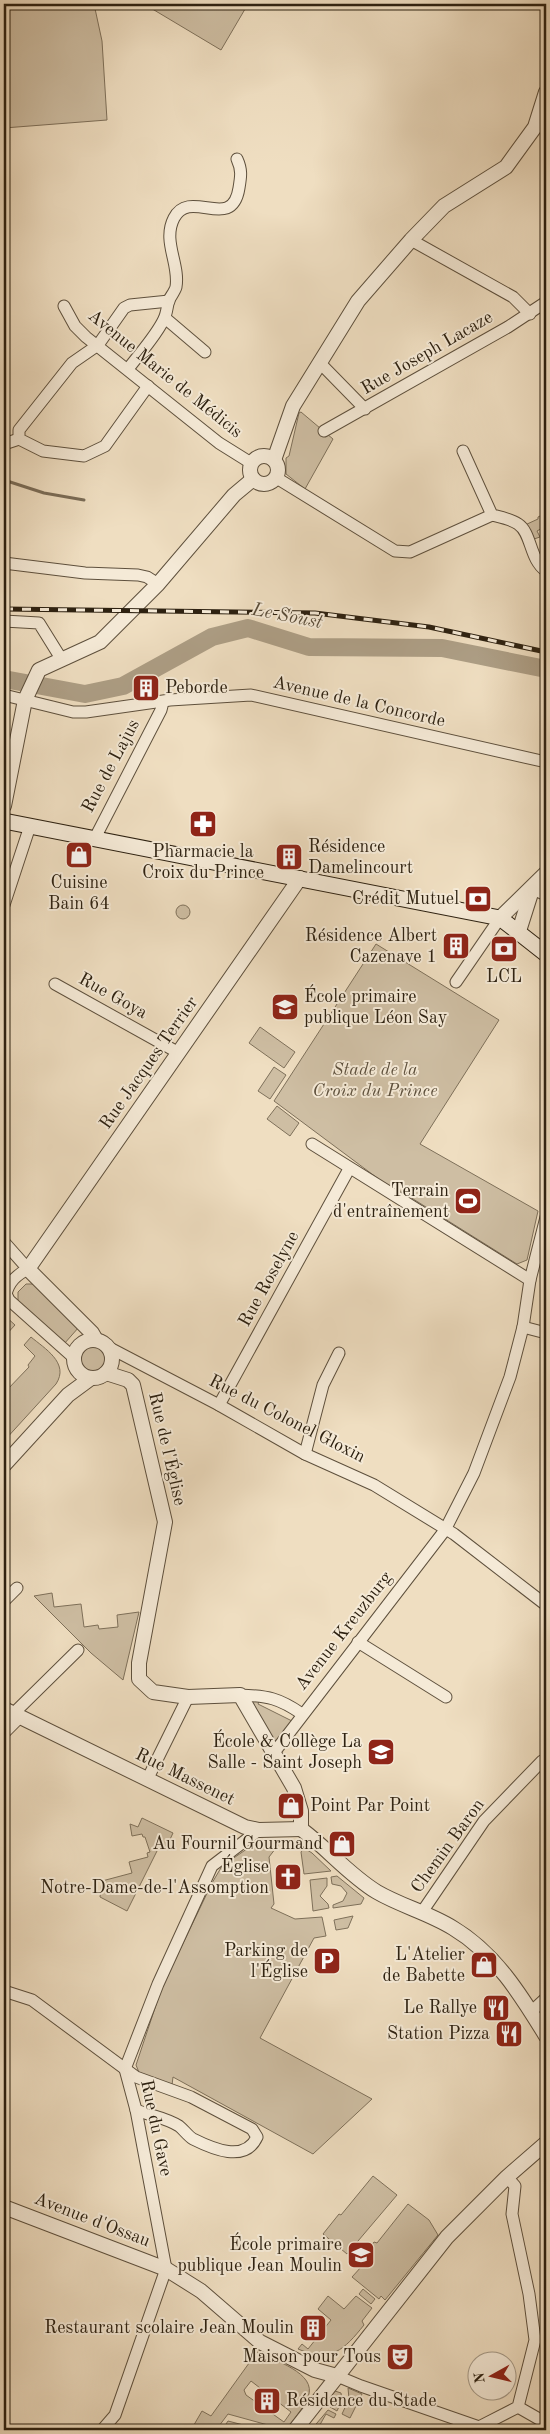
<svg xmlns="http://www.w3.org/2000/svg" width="550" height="2434" font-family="'Old Standard TT',serif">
<rect width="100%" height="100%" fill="#efdec1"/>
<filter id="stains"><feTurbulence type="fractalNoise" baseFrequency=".004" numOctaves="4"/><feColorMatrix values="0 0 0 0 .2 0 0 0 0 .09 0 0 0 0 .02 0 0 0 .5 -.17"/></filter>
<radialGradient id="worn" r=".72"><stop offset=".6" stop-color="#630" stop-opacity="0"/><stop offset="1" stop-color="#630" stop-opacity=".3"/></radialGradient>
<g fill="#cebea3" stroke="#7e705a" fill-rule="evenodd">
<path d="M4,4h90l8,37 5,79 -103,8z"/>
<path d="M144,4h104l-27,46z"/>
<path d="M301,412l32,27 -28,50 -19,-15v-16l3,-2 10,-43z"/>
<path d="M546,513v13l-9,5 3,6 -9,3 -6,-15 13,-6v-2z"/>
<circle cx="183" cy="912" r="7"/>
<path d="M376,944l123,76 -79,124 118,67 -11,49 -10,4 -123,-77 -6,-1 -114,-85z"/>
<path d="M260,1027l35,25 -11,16 -35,-25z"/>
<path d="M274,1067l12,8 -16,24 -12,-8z"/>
<path d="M277,1106l22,17 -9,13 -23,-17z"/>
<path d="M26,1284h7l46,43 -15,17 -46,-41v-11z"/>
<path d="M4,1315l11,10 -11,12z"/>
<path d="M31,1337c13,11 39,26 25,47l-52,57v-43l4,-5 -2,-2 23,-24 -1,-2 7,-9 -11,-11z"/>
<circle cx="93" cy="1358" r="13"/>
<path d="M52,1593l2,14 27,-3 3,23 14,-2 1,4 19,-2 -1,-12 22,-3 -16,68 -32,-27 -57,-57z"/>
<path d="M260,1699l-2,5 34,17 -18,22 -24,-43z"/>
<path d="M142,1818l31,15 -7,15 -6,-3 -33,66 -27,-14 2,-16 30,-8 -3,-11 19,-5 -1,-4 3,-1 -5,-15h-2l-1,-3 -10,2 -2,-12 8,3z"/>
<path d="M257,1842l22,2 -10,13 5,47 -3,4 24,11 27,-2 4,19 -12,2 -54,100 112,61 -59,55 -140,-77 -1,8 -32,-10 -4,-10 26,-78 50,-104 10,-17z"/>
<path d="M304,1848l8,5 19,18 -27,3 -3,-22z"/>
<path d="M337,1876l27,22 -3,6 -28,4v-3l10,-4 4,-8 -6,-7 -9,-2 -1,-7z"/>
<path d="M327,1878v8l-7,10 8,8 1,4 -16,3 -3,-31z"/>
<path d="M353,1916l-5,12 -12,2 -2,-10z"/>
<path d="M373,2176l24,19 -50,59 -24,-20 16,-20 2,1z"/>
<path d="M408,2204l21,16 9,15 -53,65 -4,-4 -2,3 -27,-22 10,-11 -4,-4 16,-20 3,1z"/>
<path d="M363,2289l12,10 -4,5 -12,-10z"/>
<path d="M328,2296l16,13 12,-13 16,12 -10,13 2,4c-20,25 -33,38 -66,24l4,-5 6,5 23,-29 -13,-11z"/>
<path d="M257,2352c16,8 61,21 51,45 -5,12 -15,23 -22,33l-58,-16 -12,16h-25l11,-19 9,5zM251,2381l40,31 -7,10 -38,-27 -2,-5z"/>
<path d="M348,2388l14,6 -12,24 -8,-4 7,-15z"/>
<path d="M335,2391l6,2 1,7 -5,11 -12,-7z"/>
<path d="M328,2410l8,4 -2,4 -8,-4 -9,16h-6z"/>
<path d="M228,2421l23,6 -2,3h-27z"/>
</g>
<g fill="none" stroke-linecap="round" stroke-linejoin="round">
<path stroke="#7a6c57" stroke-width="3" d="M4,480l40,13 40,7"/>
<path stroke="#ad9e85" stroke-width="18" d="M4,679l81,15 38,-8 89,-49 36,-9 61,19 133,1 104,21"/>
<g stroke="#5e503d" stroke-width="13">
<g id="minor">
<path d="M411,240l102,57 17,17"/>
<path d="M64,306l11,20 11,11 133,106 32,20"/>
<path d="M165,318l40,34"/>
<path d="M319,362l46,47"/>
<path d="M128,369c12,-16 28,-33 36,-50 3,-6 3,-13 5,-19 2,-4 6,-9 7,-13 4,-23 -14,-46 -2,-69 16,-31 58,15 65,-30 2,-12 3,-18 -2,-29"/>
<path d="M148,386l-43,60 -21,10 -41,-5 -24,-12v-9l53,-67 26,-18 26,-37 6,-3 39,-4"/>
<path d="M324,431l184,-104 38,-25"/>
<path d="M4,444l15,-5"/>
<path d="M463,451l29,64c8,2 19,4 26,9 14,9 11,35 28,47"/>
<path d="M275,477l120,74 15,1 82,-37"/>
<path d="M4,563l81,10 53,2 9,2 11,7"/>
<path d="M4,621l35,2 23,37"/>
<path d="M4,695l69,17h13l84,-12 81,-5 295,67"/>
<path d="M95,838l66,-128 2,-8"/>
<path d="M533,889l13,6"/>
<path d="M4,905l26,-79"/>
<path d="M456,982l44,-64"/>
<path d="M55,984l124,69"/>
<path d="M312,1144l218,136"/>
<path d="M4,1242l24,27c-12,6 -19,13 -22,25l3,6 65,58"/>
<path d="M523,1327l23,6"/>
<path d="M108,1347l111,58 86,49 69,31 80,49 92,71"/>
<path d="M219,1405l130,-236"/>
<path d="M305,1454l18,-69 16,-32"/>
<path d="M4,1601l13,-13"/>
<path d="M358,1642l88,55"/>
<path d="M240,1695c28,1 39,3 62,19"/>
<path d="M13,1714l65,-64"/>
<path d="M4,1733l16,-16"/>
<path d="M273,1754l172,-224 29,-57 36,-96 13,-50 7,-47 16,-63"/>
<path d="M148,1778l40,-81"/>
<path d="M422,1912l62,-91 58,-60 4,-1"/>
<path d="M4,1991l28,9 104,77 55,20 61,32 5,8c-12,26 -44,12 -64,2 -5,-3 -9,-9 -14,-13 -12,-8 -30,-11 -43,-16"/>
<path d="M531,2012l15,-14"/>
<path d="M337,2376l24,10 118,41 4,3"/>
<path d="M518,2407l28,16"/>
<path d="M102,2430l13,-15 51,-146 -30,-159 -11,-41 33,-85 54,-118 47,-36"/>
<path d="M478,2430l1,-3 39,-20 17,-67 -6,-46 -17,-80 3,-28 -8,-9"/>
</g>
</g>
<g stroke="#5e503d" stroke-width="16">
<g id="tertiary">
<circle cx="264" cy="470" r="14"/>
<path d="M274,460l19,-54 65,-105 53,-61 33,-34 62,-39 29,-40 11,-35"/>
<path d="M4,806l21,-106 14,-30 61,-28 58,-58 76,-89 19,-16"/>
<path d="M500,918l46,-45"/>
<path d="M519,931l13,-41"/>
<path d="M96,1340l-4,-7 -64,-64 272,-391"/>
<circle cx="93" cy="1359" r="19"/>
<path d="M106,1373l22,7 5,5 32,137 -26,141v16l14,13 35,5 52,-2 54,93 7,23v18"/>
<path d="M4,1465l64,-70 23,-17"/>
<path d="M4,1709l241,118 14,3 42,-1"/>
<path d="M301,1829c27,20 48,46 76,63 24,14 52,21 76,36 42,25 68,67 93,108"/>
<path d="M4,2207l162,62 35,22 59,51 55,28 22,6"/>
<path d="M295,2430l152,-193 60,-60 39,-34"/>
</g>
</g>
<g stroke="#2d2111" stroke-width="17">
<path id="secondary" d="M4,821l496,97 46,36"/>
</g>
<use href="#minor" stroke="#f5ead7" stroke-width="11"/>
<use href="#tertiary" stroke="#f5ead7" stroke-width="14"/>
<use href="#secondary" stroke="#f5ead7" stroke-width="15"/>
<g stroke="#2d2111" stroke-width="5">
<path id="rail" d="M4,609l311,4 114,14 117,25"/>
</g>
<use href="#rail" stroke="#f5ead7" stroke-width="3" stroke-dasharray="9" stroke-linecap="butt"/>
</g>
<defs>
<g id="building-square" transform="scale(1.4375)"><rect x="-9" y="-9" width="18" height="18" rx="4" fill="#8f2418" stroke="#f5ead7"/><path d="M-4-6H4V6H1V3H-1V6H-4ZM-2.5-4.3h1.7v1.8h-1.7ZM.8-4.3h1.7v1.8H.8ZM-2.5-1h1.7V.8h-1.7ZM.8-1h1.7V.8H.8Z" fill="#fff"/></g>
<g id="pharmacy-square" transform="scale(1.4375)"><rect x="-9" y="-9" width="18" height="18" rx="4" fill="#8f2418" stroke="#f5ead7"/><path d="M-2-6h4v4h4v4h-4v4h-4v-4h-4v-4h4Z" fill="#fff"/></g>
<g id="shop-square" transform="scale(1.4375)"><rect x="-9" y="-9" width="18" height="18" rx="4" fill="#8f2418" stroke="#f5ead7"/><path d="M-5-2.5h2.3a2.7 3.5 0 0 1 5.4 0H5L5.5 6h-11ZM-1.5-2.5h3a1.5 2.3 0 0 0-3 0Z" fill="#fff"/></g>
<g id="bank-square" transform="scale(1.4375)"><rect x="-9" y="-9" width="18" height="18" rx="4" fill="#8f2418" stroke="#f5ead7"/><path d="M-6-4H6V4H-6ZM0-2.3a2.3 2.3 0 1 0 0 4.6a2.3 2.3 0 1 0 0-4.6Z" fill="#fff"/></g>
<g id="school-square" transform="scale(1.4375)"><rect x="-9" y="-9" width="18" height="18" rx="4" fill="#8f2418" stroke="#f5ead7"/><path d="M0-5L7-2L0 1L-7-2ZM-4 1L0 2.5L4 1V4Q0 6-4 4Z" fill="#fff"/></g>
<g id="stadium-square" transform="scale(1.4375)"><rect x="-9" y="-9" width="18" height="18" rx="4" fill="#8f2418" stroke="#f5ead7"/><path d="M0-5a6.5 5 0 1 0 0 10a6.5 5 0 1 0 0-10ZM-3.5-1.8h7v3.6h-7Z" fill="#fff"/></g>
<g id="church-square" transform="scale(1.4375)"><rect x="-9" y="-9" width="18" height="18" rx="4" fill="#8f2418" stroke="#f5ead7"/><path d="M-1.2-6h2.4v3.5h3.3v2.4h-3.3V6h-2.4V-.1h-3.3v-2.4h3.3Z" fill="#fff"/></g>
<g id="parking-square" transform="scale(1.4375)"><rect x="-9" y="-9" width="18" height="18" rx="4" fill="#8f2418" stroke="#f5ead7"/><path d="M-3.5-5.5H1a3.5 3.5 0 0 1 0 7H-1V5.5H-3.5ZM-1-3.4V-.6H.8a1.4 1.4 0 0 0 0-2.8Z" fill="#fff"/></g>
<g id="restaurant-square" transform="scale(1.4375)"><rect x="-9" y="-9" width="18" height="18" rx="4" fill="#8f2418" stroke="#f5ead7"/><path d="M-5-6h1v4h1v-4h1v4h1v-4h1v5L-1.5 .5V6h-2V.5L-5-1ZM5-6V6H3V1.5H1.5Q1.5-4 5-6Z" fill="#fff"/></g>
<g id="theatre-square" transform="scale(1.4375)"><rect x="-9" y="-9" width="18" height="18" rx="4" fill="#8f2418" stroke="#f5ead7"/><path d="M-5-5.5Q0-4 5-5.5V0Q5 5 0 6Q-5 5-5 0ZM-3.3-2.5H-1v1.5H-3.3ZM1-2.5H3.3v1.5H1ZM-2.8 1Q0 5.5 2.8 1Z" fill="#fff"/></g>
</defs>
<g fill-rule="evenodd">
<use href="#building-square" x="146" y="688"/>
<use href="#pharmacy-square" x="203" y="824"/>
<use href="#shop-square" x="79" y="855"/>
<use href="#building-square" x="289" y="857"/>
<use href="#bank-square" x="478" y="899"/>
<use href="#building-square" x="456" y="946"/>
<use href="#bank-square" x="504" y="949"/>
<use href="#school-square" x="285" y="1007"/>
<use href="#stadium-square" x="468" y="1201"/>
<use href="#school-square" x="381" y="1752"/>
<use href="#shop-square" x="291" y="1806"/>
<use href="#shop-square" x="342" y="1844"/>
<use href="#church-square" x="288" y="1877"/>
<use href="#parking-square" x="327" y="1961"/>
<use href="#shop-square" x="484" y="1965"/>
<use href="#restaurant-square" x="496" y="2008"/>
<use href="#restaurant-square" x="509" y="2034"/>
<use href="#school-square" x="361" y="2255"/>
<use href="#building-square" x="313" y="2328"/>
<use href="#theatre-square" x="400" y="2357"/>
<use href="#building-square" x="267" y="2401"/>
</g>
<g text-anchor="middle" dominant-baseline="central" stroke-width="4" stroke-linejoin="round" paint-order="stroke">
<g font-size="18" fill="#2d2111" stroke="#f5ead7">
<text transform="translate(427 353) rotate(-30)">Rue Joseph Lacaze</text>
<text transform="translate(165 374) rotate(39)">Avenue Marie de Médicis</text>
<text transform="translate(359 702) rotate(13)">Avenue de la Concorde</text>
<text transform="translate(111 766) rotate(-62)">Rue de Lajus</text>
<text transform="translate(113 996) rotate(29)">Rue Goya</text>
<text transform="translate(149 1063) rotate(-55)">Rue Jacques Terrier</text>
<text transform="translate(269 1279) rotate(-61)">Rue Roselyne</text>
<text transform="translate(287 1419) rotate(27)">Rue du Colonel Gloxin</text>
<text transform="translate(167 1449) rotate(77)">Rue de l'Église</text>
<text transform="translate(344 1631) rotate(-52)">Avenue Kreuzburg</text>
<text transform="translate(185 1777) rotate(26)">Rue Massenet</text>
<text transform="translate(448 1846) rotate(-54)">Chemin Baron</text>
<text transform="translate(156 2128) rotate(78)">Rue du Gave</text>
<text transform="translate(92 2220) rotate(21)">Avenue d'Ossau</text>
</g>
<g font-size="18" fill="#2d2111" stroke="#f5ead7" text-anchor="end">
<text x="165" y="688" text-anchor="start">Peborde</text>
<text x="308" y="847" text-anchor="start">Résidence<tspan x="308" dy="21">Damelincourt</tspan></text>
<text x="203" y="852" text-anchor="middle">Pharmacie la<tspan x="203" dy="21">Croix du Prince</tspan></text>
<text x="79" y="883" text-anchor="middle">Cuisine<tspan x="79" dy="21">Bain 64</tspan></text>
<text x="459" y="899">Crédit Mutuel</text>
<text x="437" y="936">Résidence Albert<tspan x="437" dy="21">Cazenave 1</tspan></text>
<text x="504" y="977" text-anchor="middle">LCL</text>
<text x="304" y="997" text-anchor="start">École primaire<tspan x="304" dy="21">publique Léon Say</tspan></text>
<text x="449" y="1191">Terrain<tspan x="449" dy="21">d'entraînement</tspan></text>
<text x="362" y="1742">École &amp; Collège La<tspan x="362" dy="21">Salle - Saint Joseph</tspan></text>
<text x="310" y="1806" text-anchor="start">Point Par Point</text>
<text x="323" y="1844">Au Fournil Gourmand</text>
<text x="269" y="1867">Église<tspan x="269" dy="21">Notre-Dame-de-l'Assomption</tspan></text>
<text x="308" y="1951">Parking de<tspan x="308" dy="21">l'Église</tspan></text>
<text x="465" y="1955">L'Atelier<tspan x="465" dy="21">de Babette</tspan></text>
<text x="477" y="2008">Le Rallye</text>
<text x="490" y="2034">Station Pizza</text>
<text x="342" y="2245">École primaire<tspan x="342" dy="21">publique Jean Moulin</tspan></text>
<text x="294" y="2328">Restaurant scolaire Jean Moulin</text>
<text x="381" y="2357">Maison pour Tous</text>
<text x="286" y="2401" text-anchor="start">Résidence du Stade</text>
</g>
<g font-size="18" font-style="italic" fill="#5d503d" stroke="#f5ead7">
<text x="375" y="1070">Stade de la<tspan x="375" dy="21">Croix du Prince</tspan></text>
</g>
<g font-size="19" font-style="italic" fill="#5a4d3a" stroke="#f5ead7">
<text transform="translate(287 617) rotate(11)">Le Soust</text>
</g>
</g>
<rect width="550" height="2434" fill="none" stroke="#efdec1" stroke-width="20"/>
<rect x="5" y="5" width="540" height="2424" fill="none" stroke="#2d2111" stroke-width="2.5"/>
<rect x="10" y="10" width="530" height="2414" fill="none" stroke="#2d2111"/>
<g transform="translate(492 2376) rotate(262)"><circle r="24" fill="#f5ead7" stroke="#a59a88"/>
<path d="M0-4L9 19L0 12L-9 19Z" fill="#8f2418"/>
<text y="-8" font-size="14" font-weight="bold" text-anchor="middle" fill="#2d2111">N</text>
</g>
<rect width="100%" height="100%" filter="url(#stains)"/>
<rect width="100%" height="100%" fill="url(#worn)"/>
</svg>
